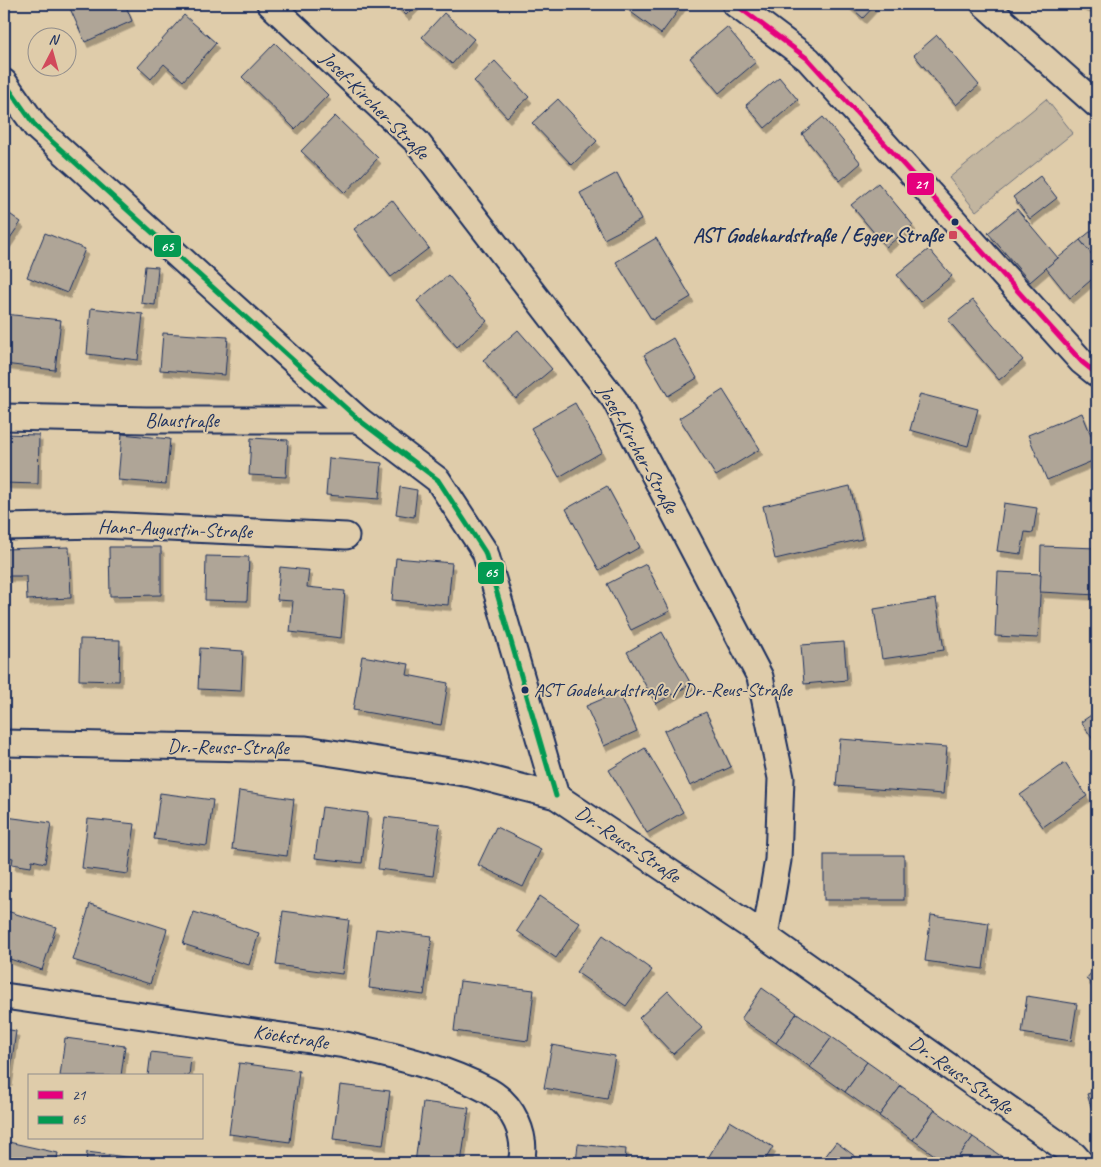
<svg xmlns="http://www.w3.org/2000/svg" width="1101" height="1167" font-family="Caveat,sans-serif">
<defs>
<filter id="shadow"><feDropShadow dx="3" dy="5.5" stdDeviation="0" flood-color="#0004"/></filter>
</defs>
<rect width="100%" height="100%" fill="#dfccaa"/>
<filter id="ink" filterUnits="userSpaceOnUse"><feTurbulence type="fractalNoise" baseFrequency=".02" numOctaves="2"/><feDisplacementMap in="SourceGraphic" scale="10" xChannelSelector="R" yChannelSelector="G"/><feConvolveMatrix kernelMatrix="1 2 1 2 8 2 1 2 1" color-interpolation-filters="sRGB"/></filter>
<g filter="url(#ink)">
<path fill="#c2b59f" stroke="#6e727e" d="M1046,99l27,34 -97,78 -27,-33z"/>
<g fill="#afa597" stroke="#1b2f5e" filter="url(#shadow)">
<path d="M68,4h57l7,17 -47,21z"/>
<path d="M395,4h22l-11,11z"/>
<path d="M632,4h51l-22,30 -33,-24z"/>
<path d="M847,4h29l-13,14z"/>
<path d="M1077,4h14l-2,4z"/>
<path d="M444,13l30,26 -22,25 -30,-27z"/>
<path d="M184,15l32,28 -33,38 -19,-17 -13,15 -13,-12z"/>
<path d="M727,27l29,35 -37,31 -29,-35z"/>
<path d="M937,35l42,50 -23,20 -42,-50z"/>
<path d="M275,43l53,52 -33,34 -53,-52z"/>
<path d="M495,61l34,36 -22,20 -33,-36z"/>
<path d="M779,77l19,23 -33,28 -19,-23z"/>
<path d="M558,99l39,42 -25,24 -40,-42z"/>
<path d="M335,116l43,42 -33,35 -44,-42z"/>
<path d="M823,117l38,46 -21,18 -38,-47z"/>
<path d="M617,173l24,47 -37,19 -24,-46z"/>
<path d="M1040,176l17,22 -27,21 -17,-22z"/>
<path d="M878,183l35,42 -27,22 -35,-42z"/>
<path d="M392,200l37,48 -38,29 -37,-48z"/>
<path d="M1017,209l41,49 -28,24 -42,-49z"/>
<path d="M4,210l17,12 -17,25z"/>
<path d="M1097,226v35l-17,-21z"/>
<path d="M45,233l40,16 -18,44 -40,-16z"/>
<path d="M656,238l35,59 -39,23 -36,-58z"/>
<path d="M1080,240l17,21v14l-27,23 -24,-30z"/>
<path d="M929,249l23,27 -32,26 -23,-27z"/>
<path d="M145,266l13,1 -3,38 -14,-2z"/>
<path d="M448,275l39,46 -30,26 -40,-46z"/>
<path d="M973,300l50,60 -24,20 -51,-60z"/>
<path d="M91,308l52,6 -5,46 -51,-6z"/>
<path d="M4,314l57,6 -6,50 -51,-6z"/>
<path d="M518,330l34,39 -36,30 -33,-39z"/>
<path d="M163,333l65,4 -3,38 -65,-5z"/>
<path d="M673,338l24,40 -29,18 -24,-41z"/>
<path d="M723,390l37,59 -44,27 -37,-58z"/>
<path d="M920,394l58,15 -10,37 -58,-16z"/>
<path d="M575,403l27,49 -43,25 -28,-49z"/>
<path d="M1082,413l15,37v9l-50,21 -19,-45z"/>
<path d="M4,434l35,1 -1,49 -34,-1z"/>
<path d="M122,434l48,5 -4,45 -48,-4z"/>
<path d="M251,438l37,2 -2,37 -37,-2z"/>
<path d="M329,458l53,5 -3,36 -53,-4z"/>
<path d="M607,486l33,61 -41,23 -33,-61z"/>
<path d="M850,486l12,53 -87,20 -12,-53z"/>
<path d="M400,487l17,3 -3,27 -18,-3z"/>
<path d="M1004,503l33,5 -4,25 -8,-1 -4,22 -24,-3z"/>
<path d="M1041,546l56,2v47l-57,-3z"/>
<path d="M69,547l2,51 -44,2 -1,-24h-22v-27z"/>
<path d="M109,547h52v48l-51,1z"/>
<path d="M206,556l43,1 -2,44 -42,-1z"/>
<path d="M396,558l56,5 -4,42 -56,-5z"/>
<path d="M646,564l24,47 -39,19 -24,-46z"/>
<path d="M280,567l29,3 -2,17 38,4 -4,47 -51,-6 3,-31 -16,-1z"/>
<path d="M998,572l43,2 -3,64 -43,-2z"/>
<path d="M936,599l8,51 -62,9 -8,-50z"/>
<path d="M4,630h2l-1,49h-1z"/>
<path d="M662,632l29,52 -35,20 -29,-52z"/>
<path d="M80,639l40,1 -1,41 -40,-1z"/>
<path d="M844,642l3,38 -43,4 -3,-39z"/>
<path d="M200,648l43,3 -2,40 -43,-2z"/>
<path d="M362,656l47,8 -2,11 41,8 -7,42 -88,-15z"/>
<path d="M619,692l18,39 -33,15 -18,-40z"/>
<path d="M1097,711v34l-16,-23z"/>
<path d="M706,712l25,55 -41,19 -26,-55z"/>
<path d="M840,739l107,8 -4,47 -107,-8z"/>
<path d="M645,748l38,64 -36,21 -38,-63z"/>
<path d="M1065,763l22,33 -44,31 -23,-32z"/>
<path d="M239,791l55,8 -7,57 -55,-7z"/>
<path d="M160,793l53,7 -6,46 -53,-7z"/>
<path d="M322,807l46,6 -6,50 -47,-5z"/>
<path d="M6,817l45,6 -6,40 -13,-3 -1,7 -19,-3 1,-6 -9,-2v-27z"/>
<path d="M385,817l55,7 -7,52 -55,-7z"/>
<path d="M88,819l47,5 -7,50 -46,-6z"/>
<path d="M496,827l45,22 -18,38 -45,-22z"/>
<rect x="824" y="855" width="80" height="45"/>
<path d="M540,896l40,27 -24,35 -39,-27z"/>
<path d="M90,904l77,25 -17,55 -77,-24z"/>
<path d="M4,910l52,17 -14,43 -38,-13z"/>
<path d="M283,911l66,9 -7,54 -66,-9z"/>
<path d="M194,912l65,21 -10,32 -66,-21z"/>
<path d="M931,915l58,8 -6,46 -58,-8z"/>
<path d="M376,929l56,7 -8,59 -55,-7z"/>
<path d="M603,935l49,35 -26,36 -50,-34z"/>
<path d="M1097,966v22l-11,-9z"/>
<path d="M460,981l74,9 -6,51 -74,-10z"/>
<path d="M762,988l35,25 -21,30 -35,-24z"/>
<path d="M668,991l34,37 -29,26 -34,-36z"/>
<path d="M1027,996l50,8 -6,37 -49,-8z"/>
<path d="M797,1013l35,24 -22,30 -34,-24z"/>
<path d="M4,1029l12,2 -7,50h-5z"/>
<path d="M832,1037l35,25 -22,30 -35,-25z"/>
<path d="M65,1038l60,8 -4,30h-61z"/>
<path d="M552,1045l63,11 -8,43 -63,-11z"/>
<path d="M151,1052l40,5 -2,19h-41z"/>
<path d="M867,1062l34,24 -22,30 -34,-24z"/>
<path d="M239,1063l60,8 -9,71 -61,-8z"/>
<path d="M340,1085l50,6 -7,54 -50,-6z"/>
<path d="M901,1086l34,24 -22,30 -34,-24z"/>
<path d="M1097,1091v35l-10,-32z"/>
<path d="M423,1102l46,6 -8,55h-46z"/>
<path d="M935,1110l38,27 -19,26h-8l-33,-23z"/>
<path d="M730,1121l43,26 -10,16h-58z"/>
<path d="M973,1137l38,26h-57z"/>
<path d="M4,1141l54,12 -2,10h-52z"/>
<path d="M836,1142l28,21h-39l-3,-2z"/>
<path d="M578,1144l48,5 -1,14h-49z"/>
<path d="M87,1152l69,9 -1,2h-69z"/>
</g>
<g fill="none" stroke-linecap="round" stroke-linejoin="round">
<g stroke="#1b2f5e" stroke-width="29">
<g id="minor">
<path d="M270,4l147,138 198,258 145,277 21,101 -3,82 -13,76"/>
<path d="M735,4l73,55 274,303 15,12"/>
<path d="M984,4l113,101"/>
<path d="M4,82l32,45 323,293 79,60 47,72 71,244"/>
<path d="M4,417l142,3h213"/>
<path d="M4,527l97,-2 245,11"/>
<path d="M4,743l302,6 164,25 86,22 209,140 309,219 7,8"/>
<path d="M4,996l341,49c48,11 100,22 144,46 24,14 39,45 32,72"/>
</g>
</g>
<use href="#minor" stroke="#dfccaa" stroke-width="25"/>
<g stroke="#dfccaa" stroke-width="9">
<path id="bus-1" d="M735,4l73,55 274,303 15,12"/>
</g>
<g stroke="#dfccaa" stroke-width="9">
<path id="bus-2" d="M4,82l32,45 323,293 79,60 47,72 71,244"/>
</g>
<use href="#bus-1" stroke="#e5007d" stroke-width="5"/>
<use href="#bus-2" stroke="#039a52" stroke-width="5"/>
</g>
</g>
<g fill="#1b2f5e" stroke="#dfccaa" stroke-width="2">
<circle cx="955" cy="222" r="4.5"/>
<circle cx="525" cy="690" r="4.5"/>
</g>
<rect fill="#d1495b" stroke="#dfccaa" stroke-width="2" x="948" y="230" width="10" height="10" rx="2.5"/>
<g text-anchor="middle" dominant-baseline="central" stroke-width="4" stroke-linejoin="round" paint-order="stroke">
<g font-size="19" fill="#1b2f5e" stroke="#dfccaa" text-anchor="start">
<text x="534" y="690">AST Godehardstraße / Dr.-Reus-Straße</text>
</g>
<g font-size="20" fill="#1b2f5e" stroke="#dfccaa">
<text transform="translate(375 105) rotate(45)">Josef-Kircher-Straße</text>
<text x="182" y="420">Blaustraße</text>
<text transform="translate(638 449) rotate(61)">Josef-Kircher-Straße</text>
<text transform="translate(175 529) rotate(2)">Hans-Augustin-Straße</text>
<text transform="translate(228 747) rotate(1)">Dr.-Reuss-Straße</text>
<text transform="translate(628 844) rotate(34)">Dr.-Reuss-Straße</text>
<text transform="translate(291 1037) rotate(9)">Köckstraße</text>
<text transform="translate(961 1075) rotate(35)">Dr.-Reuss-Straße</text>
</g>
<g font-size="20" font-weight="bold" fill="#1b2f5e" stroke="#dfccaa" text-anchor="end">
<text x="943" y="235">AST Godehardstraße / Egger Straße</text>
</g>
</g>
<g stroke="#dfccaa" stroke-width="2">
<rect x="906" y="172" width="29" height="24" rx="5" fill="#e5007d"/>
<rect x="153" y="234" width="29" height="24" rx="5" fill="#039a52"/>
<rect x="477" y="561" width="28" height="24" rx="5" fill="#039a52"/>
</g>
<g font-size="14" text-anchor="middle" font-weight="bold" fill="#fff">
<text x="921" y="189">21</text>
<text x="167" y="251">65</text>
<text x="491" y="577">65</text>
</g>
<rect width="1101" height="1167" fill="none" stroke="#dfccaa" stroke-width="20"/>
<rect x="10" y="10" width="1081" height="1147" fill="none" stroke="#1b2f5e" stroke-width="2" filter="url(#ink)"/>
<rect x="28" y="1074" width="175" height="65" fill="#dfccaa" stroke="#918d8c"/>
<rect x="38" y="1091" width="25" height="8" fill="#e5007d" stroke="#918d8c"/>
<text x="72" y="1100" font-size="15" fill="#1b2f5e">21</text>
<rect x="38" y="1116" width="25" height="8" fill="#039a52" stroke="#918d8c"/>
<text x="72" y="1124" font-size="15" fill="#1b2f5e">65</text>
<g transform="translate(52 52) rotate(6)"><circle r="24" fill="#dfccaa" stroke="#918d8c"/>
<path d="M0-4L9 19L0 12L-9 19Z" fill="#d1495b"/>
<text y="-8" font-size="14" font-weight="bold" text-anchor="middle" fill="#1b2f5e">N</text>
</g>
</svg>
